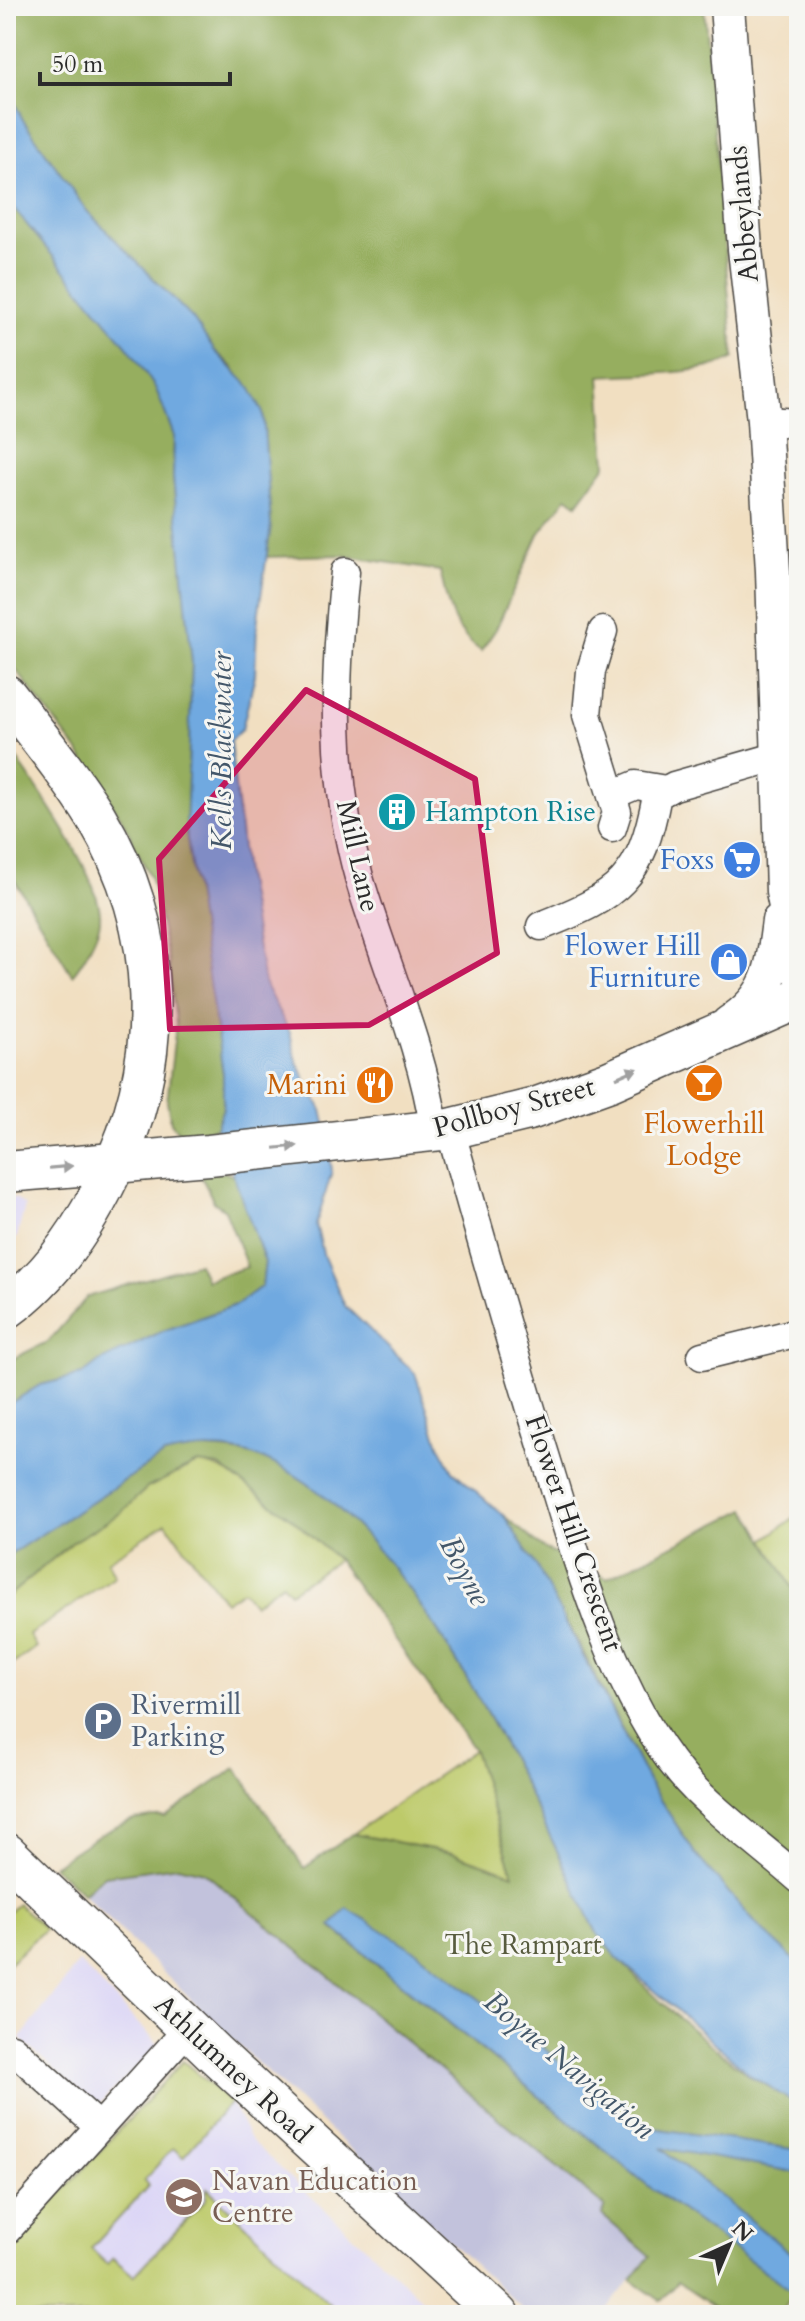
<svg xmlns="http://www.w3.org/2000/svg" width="805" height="2321" font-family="Cardo,serif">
<rect width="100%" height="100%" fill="#f6f6f2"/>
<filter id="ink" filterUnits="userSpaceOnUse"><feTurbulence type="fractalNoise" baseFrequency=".0125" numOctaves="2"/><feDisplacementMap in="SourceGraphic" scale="16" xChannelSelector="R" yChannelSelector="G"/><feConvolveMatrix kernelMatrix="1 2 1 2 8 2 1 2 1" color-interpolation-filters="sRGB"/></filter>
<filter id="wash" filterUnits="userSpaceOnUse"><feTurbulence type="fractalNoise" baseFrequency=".006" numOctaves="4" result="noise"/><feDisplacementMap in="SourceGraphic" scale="32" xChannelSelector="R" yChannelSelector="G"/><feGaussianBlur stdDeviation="1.8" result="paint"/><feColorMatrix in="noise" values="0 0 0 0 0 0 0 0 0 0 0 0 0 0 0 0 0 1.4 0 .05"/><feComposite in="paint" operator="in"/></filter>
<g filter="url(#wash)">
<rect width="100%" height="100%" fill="#f1dfc1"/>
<g fill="#dcd6f6">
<path d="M799,617v188l-3,1 -14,-184z"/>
<path d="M15,1198l10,8 -8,31 -11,14v-52z"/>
<path d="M79,1962l80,83 -62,61 -77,-67z"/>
<path d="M183,2061l48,41 20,39 188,174h-425l-8,-7v-55z"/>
</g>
<path fill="#c2c2dc" d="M178,1866l26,6 401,335 -3,8 48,41 -48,59h-73l-309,-287 -137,-134 21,-18z"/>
<g fill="#bdca6b" stroke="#747a4b" stroke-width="2">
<path d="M197,1463c47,5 106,65 141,97l-48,32 -8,-9 -28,21 -11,-14 -18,12 -59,-79 -59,38 8,15 -86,59 7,12 -30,22v-71l68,-57 45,-27 28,-26z"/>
<path d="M799,1514v85l-35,-59z"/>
<path d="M474,1750l39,124 -60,-21 -100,-19z"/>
<path d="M18,1904l27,25 -39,37v-52z"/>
<path d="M183,2061l48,41 -48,55 -10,-9 -29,32 5,5 -58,64 16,15 6,-6 21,18 72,-77 1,-11 134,127h-327l-8,-7v-55z"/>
</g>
<g fill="#96ae5f" stroke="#606c45" stroke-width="2">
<path d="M6,6h698l30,352c-33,18 -96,15 -134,18l6,89 -29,39 -10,-7 -28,37 -43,95 -15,22c-30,-21 -33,-46 -41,-80l-99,-16 -75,2 5,-32 -8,-112 -30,-46 -19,-17 -21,-31 -106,-108 -64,-91 -17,-34z"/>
<path d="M6,199l125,152 25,38 18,47 -1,42 19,184 -6,170 37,241v35l-7,20 -35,7 -10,-12 -4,-21 9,-78 -8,-66 -17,-79 -29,-60 -45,-69 -71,-93z"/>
<path d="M6,744c24,33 99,138 94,177 -2,14 -18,44 -28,54l-66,-109z"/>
<path d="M224,1172l10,4 31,86 -3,24 -26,19 -73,26 -64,31 -17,13 -42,10 -34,21v-44l43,-21 38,-44 111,-34 8,17 41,-13 -22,-57 -11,-8 -14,-28z"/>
<path d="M192,1448c24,2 50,2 73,11 143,55 267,343 333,476 40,50 102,104 154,142 15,10 32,18 47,29v44l-166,-25 -87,-75 -129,-98 -86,-25 320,261 144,105 -16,22h-53l-49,-33 -16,19 -30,-21 19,-24 -48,-41 3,-8 -401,-335 -26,-6 -74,10 -21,18 -30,-28c34,-23 69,-52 112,-49l71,-49 68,100 49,-34 100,19 60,21 -39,-124 -136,-190 -48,-43 -71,-51 -22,-3 -50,25 -28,26 -45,27 -68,57v-41l158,-102z"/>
<path d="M746,1509l53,90v365l-41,-38 -62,-71 -47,-72 -71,-141 -74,-126 40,33 63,29z"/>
<path d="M660,2147l139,26v87l-128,-104z"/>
</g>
<g fill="#70a9e0" stroke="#4e6a86" stroke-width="2">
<path d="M6,86l17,34 64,91 106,108 21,31 36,37 13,26 8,112 -14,100 -2,50 -13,54 -12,12 15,133 19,109 26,50 7,30 25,47 5,21 5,40 -16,54 8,32 21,49 70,67 25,74 13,24 51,45 33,51 112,216 47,72 62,71 41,38v142l-47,-30 -137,-120 -17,-21c-69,-139 -185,-413 -332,-475 -32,-14 -69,-13 -102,-5l-158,102v-151l34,-21 42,-10 17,-13 64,-31 73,-26 26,-19 3,-24 -49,-134 7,-20v-35l-37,-241 6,-170 -19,-184 1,-42 -18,-47 -25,-38 -125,-152z"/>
<path d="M347,1908l70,44 129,98 87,75 166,25v23l-138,-25 138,112v36l-148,-108 -320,-262z"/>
</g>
</g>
<g filter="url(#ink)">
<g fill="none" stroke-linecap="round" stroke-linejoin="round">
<g stroke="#494642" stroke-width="31">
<g id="minor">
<path d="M764,421l35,2"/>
<path d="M345,572c-11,107 -15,204 15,309 25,84 62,164 75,251"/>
<path d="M603,631l-12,40 -4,44 30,97 -5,16"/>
<path d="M612,795l24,-10 30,5"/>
<path d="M541,926c79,-31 100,-46 116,-131l17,-9 105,-30"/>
<path d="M450,1129c32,114 64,227 99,339 29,96 67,229 132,306 28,34 83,74 118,105"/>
<path d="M702,1356l97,-24"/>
<path d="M6,2054l6,-6 87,79"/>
<path d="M6,2231l183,-203"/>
</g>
</g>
<g stroke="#494642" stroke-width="37">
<g id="tertiary">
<path d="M727,6l18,243 19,172 9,150 10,321 16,79"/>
<path d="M729,1023c42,-27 44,-56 50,-102"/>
</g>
</g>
<g stroke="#494642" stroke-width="43">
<g id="secondary">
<path d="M6,695c31,40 63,79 90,122 67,112 71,243 13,359 -24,50 -57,100 -103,133"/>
<path d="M6,1172l203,-17 241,-26 82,-20 78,-28 189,-83"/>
<path d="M6,1853l208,200 285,262"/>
</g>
</g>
<use href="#minor" stroke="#fff" stroke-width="28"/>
<use href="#tertiary" stroke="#fff" stroke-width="34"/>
<use href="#secondary" stroke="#fff" stroke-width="40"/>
</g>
<defs><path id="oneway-solid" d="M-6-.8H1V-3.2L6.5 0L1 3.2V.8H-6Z" transform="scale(2)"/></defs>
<g fill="#a0a0a0">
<use href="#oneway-solid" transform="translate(627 1073) rotate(-23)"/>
<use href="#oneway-solid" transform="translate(286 1147) rotate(-6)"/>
<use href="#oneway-solid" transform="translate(61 1167) rotate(-5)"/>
</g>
</g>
<path fill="#c2185b" fill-opacity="0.2" stroke="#c2185b" stroke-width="6" stroke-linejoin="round" d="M306,690l169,89 22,174 -128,72 -199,4 -11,-170z"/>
<defs>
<g id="building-disc" transform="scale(2)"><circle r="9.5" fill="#0f9aa8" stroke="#f6f6f2"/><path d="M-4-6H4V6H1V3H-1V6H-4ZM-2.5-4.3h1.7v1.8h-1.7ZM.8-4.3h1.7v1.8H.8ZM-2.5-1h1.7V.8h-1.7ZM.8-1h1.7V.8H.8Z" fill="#fff"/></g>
<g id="supermarket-disc" transform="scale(2)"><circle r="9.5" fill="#3f7fe0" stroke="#f6f6f2"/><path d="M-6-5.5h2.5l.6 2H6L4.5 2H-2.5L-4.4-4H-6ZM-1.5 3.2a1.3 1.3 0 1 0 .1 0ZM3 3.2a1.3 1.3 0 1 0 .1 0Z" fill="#fff"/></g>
<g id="shop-disc" transform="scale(2)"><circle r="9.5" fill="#3f7fe0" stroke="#f6f6f2"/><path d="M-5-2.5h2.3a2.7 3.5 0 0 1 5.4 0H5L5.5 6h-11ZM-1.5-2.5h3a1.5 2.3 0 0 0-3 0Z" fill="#fff"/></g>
<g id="bar-disc" transform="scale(2)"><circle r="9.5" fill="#e8710a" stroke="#f6f6f2"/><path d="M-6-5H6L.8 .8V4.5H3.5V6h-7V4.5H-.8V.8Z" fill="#fff"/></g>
<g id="restaurant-disc" transform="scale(2)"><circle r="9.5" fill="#e8710a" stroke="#f6f6f2"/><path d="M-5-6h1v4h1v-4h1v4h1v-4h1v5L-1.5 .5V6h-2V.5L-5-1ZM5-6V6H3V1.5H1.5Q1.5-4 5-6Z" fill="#fff"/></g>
<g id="parking-disc" transform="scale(2)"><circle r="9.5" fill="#5c6f8a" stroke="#f6f6f2"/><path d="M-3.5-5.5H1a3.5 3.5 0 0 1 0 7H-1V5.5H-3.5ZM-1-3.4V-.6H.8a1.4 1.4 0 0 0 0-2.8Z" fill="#fff"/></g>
<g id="university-disc" transform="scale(2)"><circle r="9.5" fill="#8d6e63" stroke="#f6f6f2"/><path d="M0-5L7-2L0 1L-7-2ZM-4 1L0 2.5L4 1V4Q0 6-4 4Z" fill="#fff"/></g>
</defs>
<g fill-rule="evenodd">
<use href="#building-disc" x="397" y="812"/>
<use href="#supermarket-disc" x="742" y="860"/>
<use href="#shop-disc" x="729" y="962"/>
<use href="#bar-disc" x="704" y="1083"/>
<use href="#restaurant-disc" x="375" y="1085"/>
<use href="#parking-disc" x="103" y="1721"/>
<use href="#university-disc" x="184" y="2197"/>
</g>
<g text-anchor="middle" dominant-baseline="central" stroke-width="6" stroke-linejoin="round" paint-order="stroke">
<g font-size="28" fill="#2b2b2b" stroke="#f6f6f2">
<text transform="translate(743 214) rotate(-95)">Abbeylands</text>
<text transform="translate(358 856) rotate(77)">Mill Lane</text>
<text transform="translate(514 1107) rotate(-15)">Pollboy Street</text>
<text transform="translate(574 1533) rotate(71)">Flower Hill Crescent</text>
<text transform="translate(233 2069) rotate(43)">Athlumney Road</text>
</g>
<g font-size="28" fill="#0d838f" stroke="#f6f6f2" text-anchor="start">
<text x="425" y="812">Hampton Rise</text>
</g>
<g font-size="28" fill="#366cbe" stroke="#f6f6f2" text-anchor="end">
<text x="714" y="860">Foxs</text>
<text x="701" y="946">Flower Hill<tspan x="701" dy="32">Furniture</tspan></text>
</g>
<g font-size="28" fill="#c56008" stroke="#f6f6f2" text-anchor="end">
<text x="347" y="1085">Marini</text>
<text x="704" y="1124" text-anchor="middle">Flowerhill<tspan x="704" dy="32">Lodge</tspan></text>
</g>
<g font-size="28" fill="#4e5e75" stroke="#f6f6f2" text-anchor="start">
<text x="131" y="1705">Rivermill<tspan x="131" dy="32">Parking</tspan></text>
</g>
<g font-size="28" fill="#575b3e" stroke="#f6f6f2">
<text x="523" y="1945">The Rampart</text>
</g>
<g font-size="28" fill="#785e54" stroke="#f6f6f2" text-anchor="start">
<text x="212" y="2181">Navan Education<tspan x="212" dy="32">Centre</tspan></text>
</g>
<g font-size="30" font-style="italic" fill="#43576a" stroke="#f6f6f2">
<text transform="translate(221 751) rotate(-90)">Kells Blackwater</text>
<text transform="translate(465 1571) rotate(62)">Boyne</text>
<text transform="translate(569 2065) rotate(40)">Boyne Navigation</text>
</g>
</g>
<rect width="805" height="2321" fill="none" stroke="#f6f6f2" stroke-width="32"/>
<g transform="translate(729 2245) rotate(44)" stroke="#f6f6f2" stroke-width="6" paint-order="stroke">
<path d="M0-6L14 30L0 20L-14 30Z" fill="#2b2b2b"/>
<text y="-12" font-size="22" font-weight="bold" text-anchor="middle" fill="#2b2b2b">N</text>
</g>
<path d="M40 72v12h190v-12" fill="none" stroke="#2b2b2b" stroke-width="4"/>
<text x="52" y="72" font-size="24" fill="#2b2b2b" stroke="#f6f6f2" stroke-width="6" paint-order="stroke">50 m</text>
</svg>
